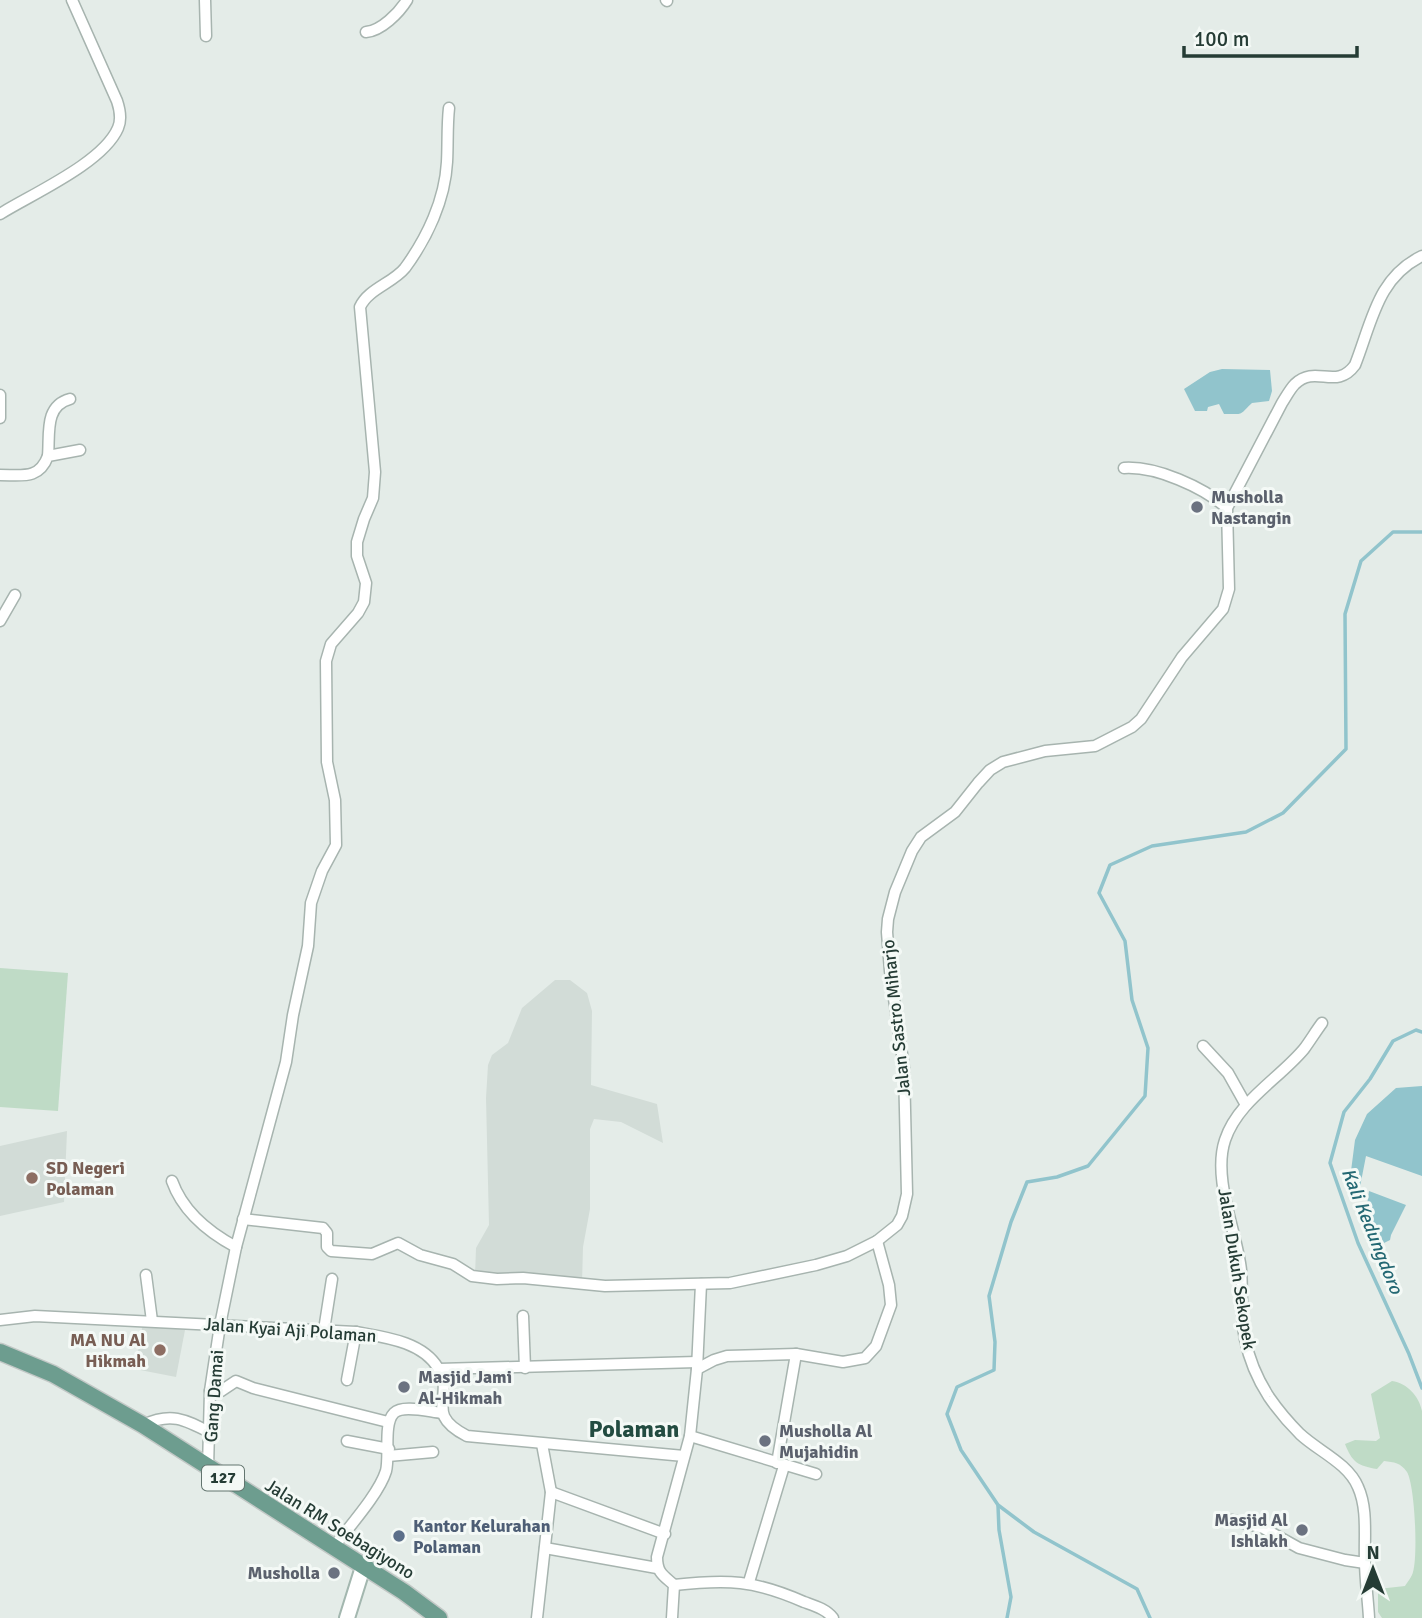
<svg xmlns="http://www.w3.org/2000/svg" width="1422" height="1618" font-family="Signika,sans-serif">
<rect width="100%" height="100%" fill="#e4ece8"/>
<g fill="#d2dcd7">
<path d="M555,980h15l17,13 5,18 -1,74 66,19 6,39 -42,-21 -27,-3 -4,10v80l-7,38 -1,36 -43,2 -64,-9 1,-28 13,-23 -3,-127 2,-33 4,-10 16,-12 14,-35z"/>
<path d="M67,1131l-3,71 -64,14v-70z"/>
<path d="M143,1323l42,7 -9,47 -41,-8z"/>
</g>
<g fill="#bfdbc6">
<path d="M0,968l68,5 -10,138 -58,-4z"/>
<path d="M1392,1381c15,2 27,15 30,30v207h-40l-4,-6v-23l27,-3c3,-5 7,-9 8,-14 5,-16 2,-86 -6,-100 -6,-9 -13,-10 -23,-11l-7,8c-19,-3 -25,-7 -32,-25l10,-4 21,1 4,-3 -9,-44z"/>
</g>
<g fill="#91c4cc">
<path d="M1222,369l48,1 2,21 -3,10 -17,2c-14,13 -7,11 -28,11l-5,-10 -11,3 -1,4h-12l-11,-22 26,-17z"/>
<path d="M1422,1086v90l-56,-20 -8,41 -7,-26 4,-31 12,-26 29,-26z"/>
<path d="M1369,1191l37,14 -15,30 -1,5 -6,3 -18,-31z"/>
</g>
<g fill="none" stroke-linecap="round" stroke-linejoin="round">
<g stroke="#91c4cc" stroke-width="3.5">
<path d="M1422,1032l-6,-2 -23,11 -23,38 -26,33 -14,51 28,80 51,111 13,34"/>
<path d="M998,1506l1,24 12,67 -4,21"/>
<path d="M1150,1618l-13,-29 -103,-57 -36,-27 -37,-55 -14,-36 10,-27 37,-17 1,-28 -6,-46 22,-74 16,-40 30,-5 31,-11 57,-70 3,-48 -16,-48 -7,-59 -26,-48 11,-28 42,-19 94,-14 37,-19 63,-64 -1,-135 16,-53 32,-29h29"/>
</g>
<g stroke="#a7b4af" stroke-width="13">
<g id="street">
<path d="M205,0l1,36"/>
<path d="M666,0l1,1"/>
<path d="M366,32c15,-1 33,-19 41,-32"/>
<path d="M0,214c32,-20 103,-51 118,-86 4,-9 2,-18 -1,-27l-45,-101"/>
<path d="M0,395v23"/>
<path d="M48,456c2,-22 -4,-50 22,-57"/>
<path d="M1124,468c32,-2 79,19 103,40"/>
<path d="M0,475c22,0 39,5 48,-19l32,-6"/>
<path d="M0,621l15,-26"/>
<path d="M1322,1023c-6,8 -12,18 -18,26 -25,30 -66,52 -79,91 -13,39 12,92 16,130 2,23 -1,46 4,69 4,20 13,41 24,58 9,13 20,26 31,37 18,17 48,29 58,53 10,22 6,50 7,73 0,19 3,39 4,58"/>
<path d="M1203,1046l25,27 18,32"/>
<path d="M172,1181c11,31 36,51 64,66"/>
<path d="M243,1219l80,9 4,5v14l4,4 41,3 26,-11 22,12 33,9 19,12 25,3 26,-1 82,8 125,-3 86,-18 31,-9 30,-15 20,-16 5,-9 5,-22 -3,-126 -14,-97 -3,-39 1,-13 7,-27 17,-41 9,-14 34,-25 23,-29 12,-13 13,-8 42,-11 50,-5 37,-19 9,-8 41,-62 41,-48 6,-20 -2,-81 55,-105c4,-6 8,-14 13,-19 21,-20 41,7 60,-19 17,-43 22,-87 67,-109"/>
<path d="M146,1275l6,46"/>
<path d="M523,1316l2,52"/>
<path d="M0,1320l35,-4 321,16c27,5 66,9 82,36 18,29 -16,45 29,68l217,20"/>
<path d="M324,1330l8,-51"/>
<path d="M439,1369l258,-7"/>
<path d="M697,1369l17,-9 13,-4 69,-2 47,8 22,-4 11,-12 15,-41 -2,-20 -12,-44"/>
<path d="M347,1380l9,-48"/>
<path d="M210,1391h11l15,-10 17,7 135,34"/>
<path d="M143,1425c28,-13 41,-6 68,8"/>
<path d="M690,1436l126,38"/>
<path d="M347,1441l42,8"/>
<path d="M388,1456l45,-4"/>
<path d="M777,1463l19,-109"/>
<path d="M208,1468l2,-77 10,-66 16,-78 50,-185 7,-47 15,-69 3,-43 11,-32 14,-26 -1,-45 -8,-38 -1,-101 5,-17 27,-31 6,-11 2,-19 -9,-27v-14l7,-23 9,-21 2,-26 -15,-165c8,-18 33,-24 45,-39 22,-30 40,-68 42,-106 1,-18 0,-36 2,-54"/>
<path d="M551,1492l114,42"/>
<path d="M1232,1520l31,8 36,20 46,12 20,3"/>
<path d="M333,1548c15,-20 46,-54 53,-77 4,-16 -3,-47 8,-58 9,-9 36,-1 48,0"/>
<path d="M545,1548l112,20"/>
<path d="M749,1582l35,-116"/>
<path d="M674,1585c54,-6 80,-5 130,17 11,4 22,7 29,16"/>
<path d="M537,1618l14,-126 -9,-48"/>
<path d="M672,1618l2,-33c-11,-10 -17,-12 -17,-28l33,-121 7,-67 4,-85"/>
</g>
</g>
<g stroke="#a3b7af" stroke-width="18">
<path id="secondary" d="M347,1618l16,-51"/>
</g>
<g stroke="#c2c8c6" stroke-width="19">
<path id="primary" d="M0,1352l53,22 90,51 261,167 35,26"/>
</g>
<use href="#street" stroke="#fff" stroke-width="10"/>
<use href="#secondary" stroke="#fff" stroke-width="14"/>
<use href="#primary" stroke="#6d9d8f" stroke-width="16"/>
</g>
<g fill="#6b7280" stroke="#f4f9f6" stroke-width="2.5">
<circle cx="1197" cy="507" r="7"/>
<circle cx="404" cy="1387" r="7"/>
<circle cx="765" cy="1441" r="7"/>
<circle cx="1302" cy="1530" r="7"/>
<circle cx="334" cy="1573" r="7"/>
</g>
<g fill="#8d6e63" stroke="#f4f9f6" stroke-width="2.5">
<circle cx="32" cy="1178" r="7"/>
<circle cx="160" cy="1350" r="7"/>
</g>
<circle fill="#5c6f8a" stroke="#f4f9f6" stroke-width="2.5" cx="399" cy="1536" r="7"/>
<g text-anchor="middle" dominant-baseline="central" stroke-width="6" stroke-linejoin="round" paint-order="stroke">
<rect fill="#f4f9f6" stroke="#63756f" stroke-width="2" x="202" y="1465.5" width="42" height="25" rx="5"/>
<g font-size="16" font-weight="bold" fill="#253c35">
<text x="223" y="1478">127</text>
</g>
<g font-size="18" font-weight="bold" fill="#5b616d" stroke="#f4f9f6" text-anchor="start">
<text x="1211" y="497">Musholla<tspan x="1211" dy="21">Nastangin</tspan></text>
<text x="418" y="1377">Masjid Jami<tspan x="418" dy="21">Al-Hikmah</tspan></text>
<text x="779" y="1431">Musholla Al<tspan x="779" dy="21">Mujahidin</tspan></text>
<text x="1288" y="1520" text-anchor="end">Masjid Al<tspan x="1288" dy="21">Ishlakh</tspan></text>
<text x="320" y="1573" text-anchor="end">Musholla</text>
</g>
<g font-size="18" fill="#253c35" stroke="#f4f9f6">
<text transform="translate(896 1018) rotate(-96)">Jalan Sastro Miharjo</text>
<text transform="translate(1237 1269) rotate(81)">Jalan Dukuh Sekopek</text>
<text transform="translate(290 1330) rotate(4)">Jalan Kyai Aji Polaman</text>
<text transform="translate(214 1396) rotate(-86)">Gang Damai</text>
<text transform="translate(340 1529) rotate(32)">Jalan RM Soebagiyono</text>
</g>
<g font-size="18" font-weight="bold" fill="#785e54" stroke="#f4f9f6" text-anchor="start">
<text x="46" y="1168">SD Negeri<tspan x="46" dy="21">Polaman</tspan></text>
<text x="146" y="1340" text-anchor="end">MA NU Al<tspan x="146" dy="21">Hikmah</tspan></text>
</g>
<g font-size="18" font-weight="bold" fill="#4e5e75" stroke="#f4f9f6" text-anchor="start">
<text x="413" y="1526">Kantor Kelurahan<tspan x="413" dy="21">Polaman</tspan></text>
</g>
<g font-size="19" font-style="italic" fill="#246873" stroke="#f4f9f6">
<text transform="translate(1372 1231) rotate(68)">Kali Kedungdoro</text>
</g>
<g font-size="24" font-weight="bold" fill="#234c41" stroke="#f4f9f6">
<text x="634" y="1429">Polaman</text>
</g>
</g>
<g transform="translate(1373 1569)" stroke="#f4f9f6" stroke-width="5" paint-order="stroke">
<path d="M0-5L12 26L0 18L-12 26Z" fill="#253c35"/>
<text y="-10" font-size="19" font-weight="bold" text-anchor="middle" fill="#253c35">N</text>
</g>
<path d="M1184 46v10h173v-10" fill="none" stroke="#253c35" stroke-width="3.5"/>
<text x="1194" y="46" font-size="21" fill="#253c35" stroke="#f4f9f6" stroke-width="5" paint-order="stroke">100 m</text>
</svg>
